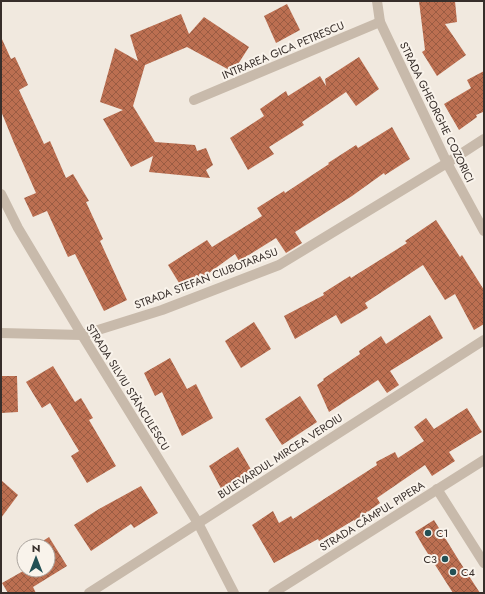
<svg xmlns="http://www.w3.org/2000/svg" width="485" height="594" font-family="Jost,sans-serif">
<defs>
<pattern id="building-cross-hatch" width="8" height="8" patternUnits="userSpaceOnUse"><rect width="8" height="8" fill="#bc6f51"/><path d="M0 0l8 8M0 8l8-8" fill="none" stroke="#9a5c43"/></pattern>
</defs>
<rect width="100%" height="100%" fill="#f1e9df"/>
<g fill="url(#building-cross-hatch)">
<path d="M419,1h36l2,21 -12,2 21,31 -29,21 -15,-24 3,-2z"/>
<path d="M287,4l13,26 -24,13 -12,-27z"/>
<path d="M181,14l8,20 15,-17 45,30 -16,25 -46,-25 -42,18 -12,41 22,36 40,3 2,6 9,-3 7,17 -7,5 4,8 -61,-6 4,-16 -22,11 -28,-48 20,-9 -23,-8 15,-54 23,13 -8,-26z"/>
<path d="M1,37l10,22 4,-2 13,28 -9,5 25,54 6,-3 16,37 7,-4 16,27 -3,1 17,37 -3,2 27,59 -23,11 -29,-57 -7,3 -21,-46 -14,6 -9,-19 12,-5 -22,-50 -13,-32z"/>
<path d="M359,57l20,32 -23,17 -10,-14 -44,30 2,3 -35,22 5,7 -26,16 -18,-32 34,-22 -4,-7 26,-18 2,5 32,-20 6,10 -1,-7z"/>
<path d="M484,71v42l-1,-1 -7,3 1,2 -18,13 -15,-26 27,-16 -4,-8z"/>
<path d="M392,127l18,32 -25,16 -1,-2 -32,23 -57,36 7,11 -16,10 -10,-15 -37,23 -4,-7 -51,37 -16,-26 39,-25 5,7 50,-31 -5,-8 27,-17 1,2 44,-29 -1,-1 28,-18 2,3z"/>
<path d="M436,220l24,37 2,-2 22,35v34l-10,6 -19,-36 -10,6 -22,-35 -58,38 3,5 -27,16 -5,-9 -41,24 -11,-23 40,-21 -1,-2 27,-17 1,2 56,-35 -2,-2z"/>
<path d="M430,315l13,23 -53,33 9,14 -12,8 -9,-13 -49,32 -12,-27 7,-5 -1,-1 37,-25 -1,-3 22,-15 5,8z"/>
<path d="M254,322l17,27 -30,19 -16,-27z"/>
<path d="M170,358l17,31 9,-5 17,34 -31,18 -20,-44 -7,4 -11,-23z"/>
<path d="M53,366l22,36 6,-4 12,20 -4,2 27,46 -29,17 -16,-27 8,-5 -29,-48 -8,5 -16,-26z"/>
<path d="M1,376h16l1,36 -17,1z"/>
<path d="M300,396l17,26 -35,23 -17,-26z"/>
<path d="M467,408l15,24 -33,20 6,9 -23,15 -7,-11 -48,33 3,5 -25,18 -1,-1 -35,21 -1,-2 -44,24 -22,-38 21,-14 6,12 12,-7 2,3 84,-54 -1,-3 19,-10 3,6 26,-17 -10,-14 12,-9 8,11z"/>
<path d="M238,447l15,26 -30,19 -14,-26z"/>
<path d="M1,480l17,15 -17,23z"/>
<path d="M141,486l17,27 -24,15 -3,-4 -40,27 -17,-26 25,-16z"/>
<path d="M434,520l24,39 22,34h-27l-30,-47 -8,-14z"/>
<path d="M49,537l18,29 -34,21 3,6h-28l-6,-10 23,-13h23v-24h-13z"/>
</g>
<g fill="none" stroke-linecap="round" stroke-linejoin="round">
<g stroke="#c8baab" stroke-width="10">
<path d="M377,1l3,21 67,141 37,68"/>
<path d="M194,100l186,-78"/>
<path d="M1,194l17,34 64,107 116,188 36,70"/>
<path d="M1,333l81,2 80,-25 117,-45 168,-102 37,-24"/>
<path d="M437,489l47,74"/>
<path d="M89,593l395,-253"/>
<path d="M273,593l211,-133"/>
</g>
</g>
<g fill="#225055" stroke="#f9f3eb" stroke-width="1.5">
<circle cx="428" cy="533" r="4"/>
<circle cx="445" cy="559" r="4"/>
<circle cx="453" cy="572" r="4"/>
</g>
<g text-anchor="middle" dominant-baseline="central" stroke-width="4" stroke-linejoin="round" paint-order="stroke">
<g font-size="11" fill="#372e2a" stroke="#f9f3eb">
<text transform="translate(283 50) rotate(-23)">INTRAREA GICA PETRESCU</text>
<text transform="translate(437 112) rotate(64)">STRADA GHEORGHE COZORICI</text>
<text transform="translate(206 278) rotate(-21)">STRADA STEFAN CIUBOTARASU</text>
<text transform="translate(128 387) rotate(58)">STRADA SILVIU STĂNCULESCU</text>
<text transform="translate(280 456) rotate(-33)">BULEVARDUL MIRCEA VEROIU</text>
<text transform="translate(372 516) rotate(-32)">STRADA CÂMPUL PIPERA</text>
</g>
<g font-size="11" fill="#372e2a" stroke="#f9f3eb" text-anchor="start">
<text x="436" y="533">C1</text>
<text x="437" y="559" text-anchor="end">C3</text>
<text x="461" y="572">C4</text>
</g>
</g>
<rect width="485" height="594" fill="none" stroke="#372e2a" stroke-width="4"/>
<g transform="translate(36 558)"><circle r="19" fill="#f9f3eb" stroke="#aba49e"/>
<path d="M0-3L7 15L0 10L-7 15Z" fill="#225055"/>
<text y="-6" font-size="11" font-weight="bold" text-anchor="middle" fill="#372e2a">N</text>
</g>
</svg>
